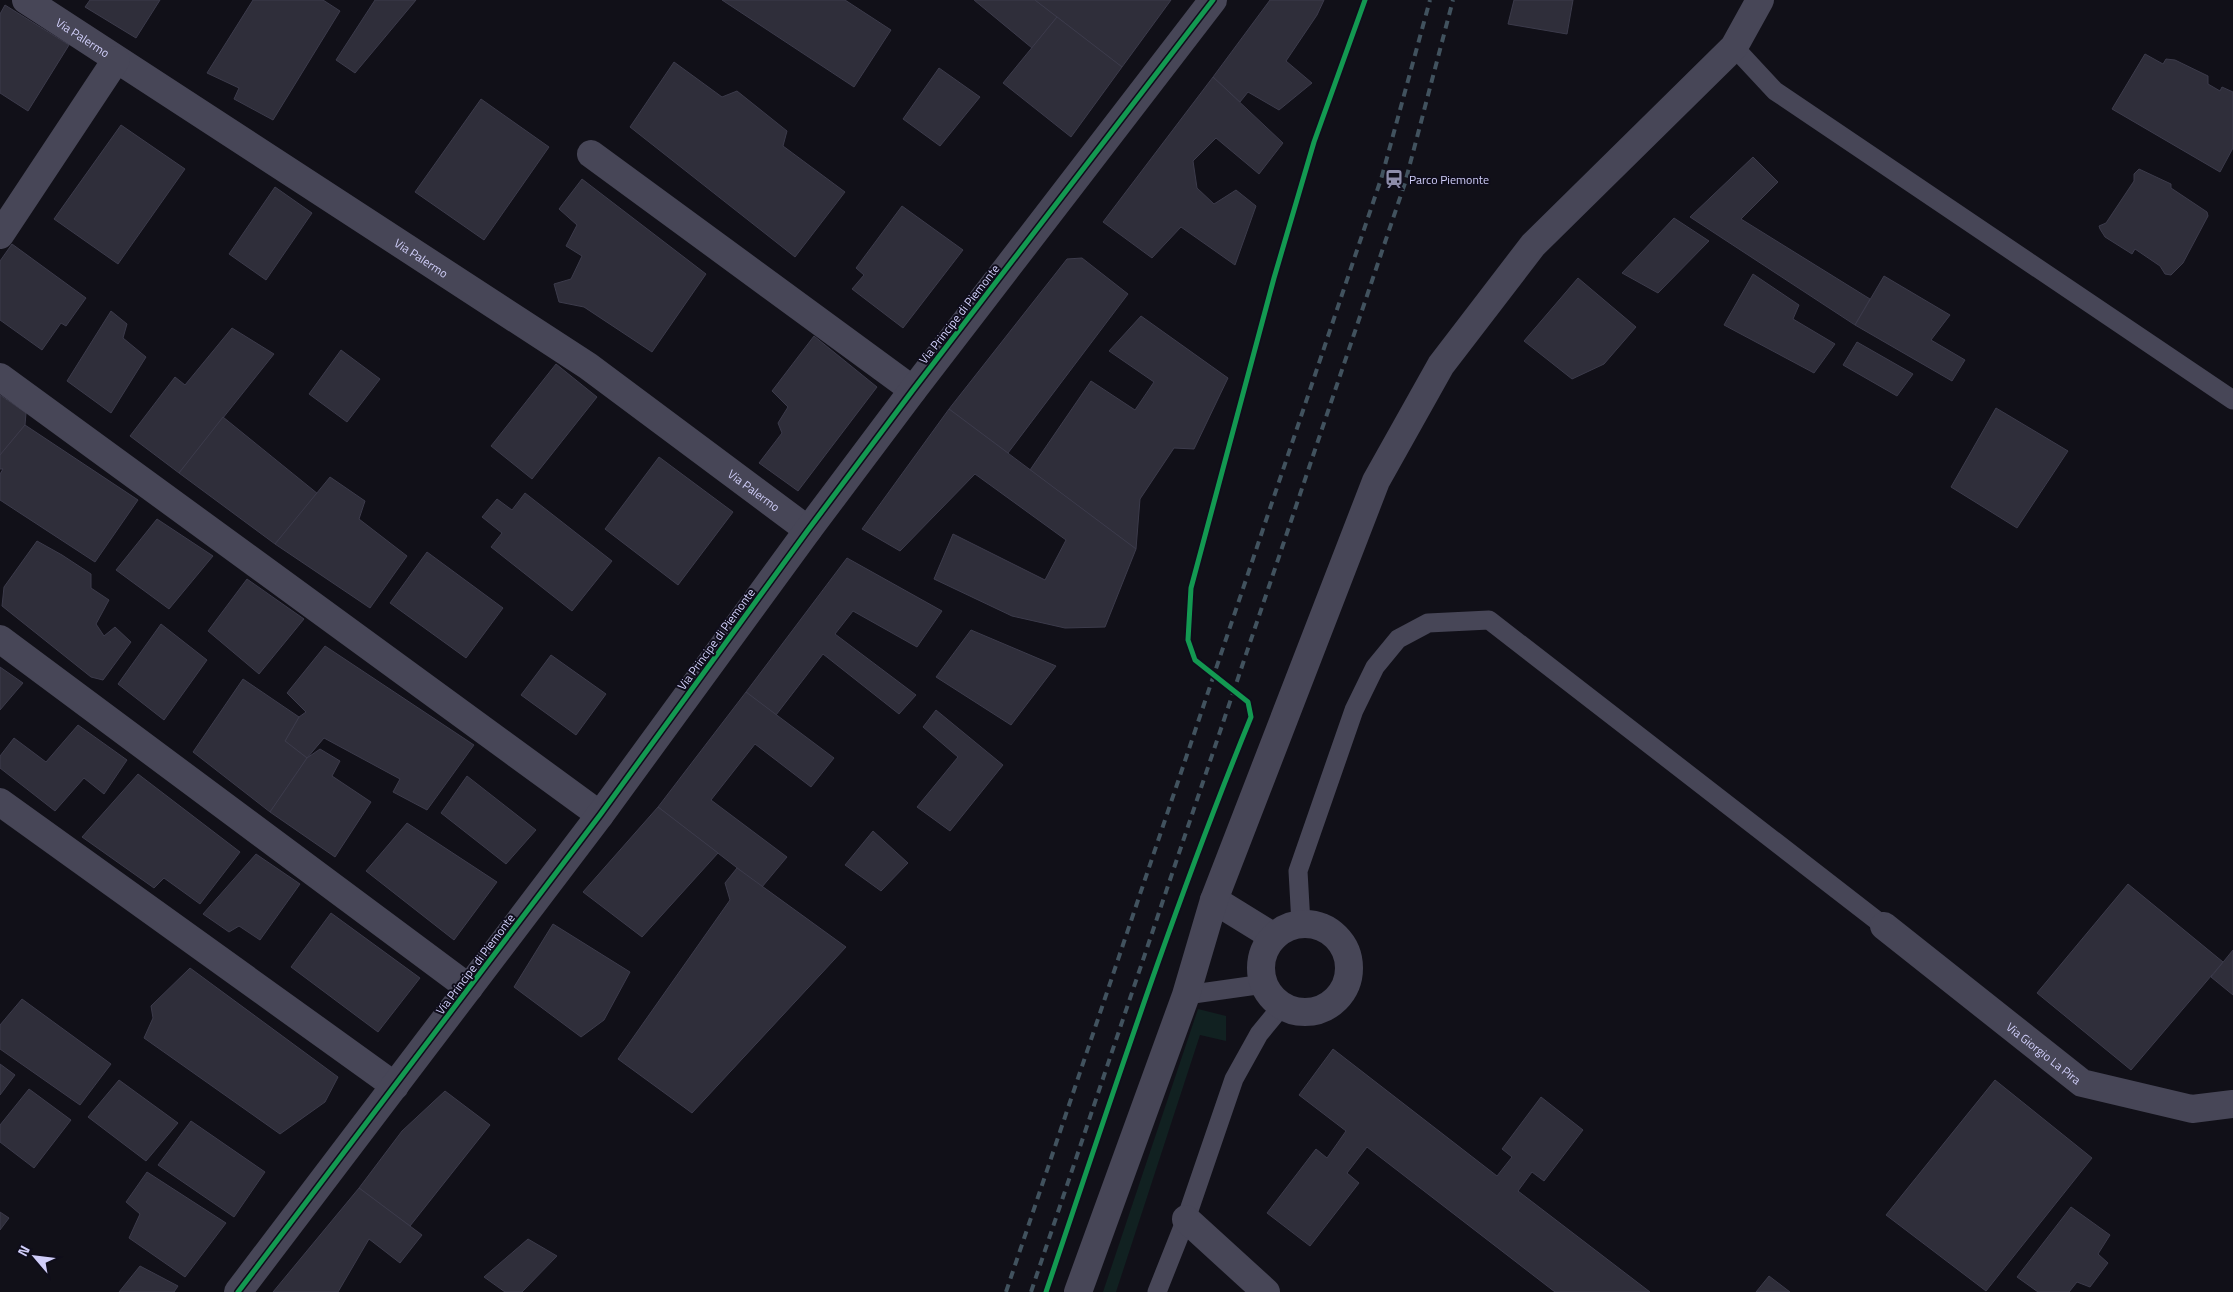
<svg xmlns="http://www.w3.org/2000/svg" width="2233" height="1292" font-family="'Titillium Web',sans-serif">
<rect width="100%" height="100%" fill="#111018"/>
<path fill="#112121" d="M1198,1009l28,7v25l-26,-6 -84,257h-13z"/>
<g fill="#2f2e3a" stroke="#3c3b4b">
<path d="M90,0h70l-24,38 -51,-31z"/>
<path d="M253,0h70l17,11 -67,109 -39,-21 5,-11 -32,-15z"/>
<path d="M375,0h41l-61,73 -19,-13z"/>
<path d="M722,0h123l46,30 -37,57z"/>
<path d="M974,0h61l22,17 -25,31z"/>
<path d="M1035,0h136l-49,67z"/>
<path d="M1270,0h54l-7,15 -31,46 26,22 -33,27 -31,-18 -8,10 -27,-25z"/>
<path d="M1514,0h59l-6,34 -59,-10z"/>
<path d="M5,5l64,40 -41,66 -28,-18v-79z"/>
<path d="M1057,17l65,50 -51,70 -68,-54z"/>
<path d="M2145,54l18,10 3,-5 9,1 33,16v8l12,7 2,-4 11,5v56l-13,24 -108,-63z"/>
<path d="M674,62l48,35 15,-6 50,40 -4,15 62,46 -50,65 -165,-130z"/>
<path d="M939,68l41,29 -40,49 -37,-27z"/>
<path d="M1213,77l70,66 -24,31 -43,-36 -23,23 4,27 17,16 22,-14 20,16 -21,59 -54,-38 -29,31 -49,-36z"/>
<path d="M481,99l68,48 -65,93 -69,-48z"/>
<path d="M121,125l64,44 -67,95 -64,-45z"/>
<path d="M1753,157l25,25 -37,37 129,80 -15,26 -165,-108z"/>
<path d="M2139,169l32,15v4l36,24 1,4 -25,47 -12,12 -6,-1 -5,-8 -25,-17 -3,5 -27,-17 -5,-8 -1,-3 7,-3 28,-42v-7z"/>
<path d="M582,179l124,95 -54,78 -68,-45 -25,-5 -5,-18 17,-5 11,-23 -16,-10 11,-21 -18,-16z"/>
<path d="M275,187l37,26 -46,67 -37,-26z"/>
<path d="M902,206l61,44 -60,78 -51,-39 12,-14 -8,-7z"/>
<path d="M1674,218l35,23 -51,52 -36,-20z"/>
<path d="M12,244l74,54 -20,28 -5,-3 -19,27 -42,-30v-59z"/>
<path d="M1082,258l46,36 -120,159 -59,-44 118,-150z"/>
<path d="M1753,274l46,31 -6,14 42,25 -21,29 -90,-48z"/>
<path d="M1884,276l66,39 -19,25 34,20 -13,21 -97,-56z"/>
<path d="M1578,278l58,49 -32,37 -32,15 -48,-38z"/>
<path d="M111,311l16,13 -4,14 23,19 -35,56 -44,-32z"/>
<path d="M1141,316l87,62 -34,71 -20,-1 -34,51 -4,50 -106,-79 61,-89 44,29 19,-28 -45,-31z"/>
<path d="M232,328l42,26 -95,119 -49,-37 45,-59 10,8z"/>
<path d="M814,336l63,51 -79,104 -39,-28 23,-30 -4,-10 10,-16 -16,-16z"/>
<path d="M1857,342l56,32 -16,22 -54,-31z"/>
<path d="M341,350l39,29 -33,43 -38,-28z"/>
<path d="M556,364l41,33 -65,82 -41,-33z"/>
<path d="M0,395l26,18 -1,12 -25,30z"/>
<path d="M1996,408l72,43 -51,77 -66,-41z"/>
<path d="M949,409l187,140 -31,78 -40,1 -53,-12 -78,-37 19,-45 92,46 21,-40 -91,-66 -75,77 -38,-22z"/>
<path d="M223,417l95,77 -43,50 -96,-71z"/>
<path d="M25,425l113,75 -43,62 -95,-62v-26l3,-5h-3v-14z"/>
<path d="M659,457l74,55 -55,73 -73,-56z"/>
<path d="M330,477l35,24 -6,18 48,37 -37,52 -95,-64z"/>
<path d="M525,493l87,68 -40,50 -81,-64 11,-14 -20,-16 15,-18 15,11z"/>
<path d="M157,519l56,37 -44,53 -53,-39z"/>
<path d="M37,541l25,14 29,19v14l18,12 -13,24 8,12 11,-9 16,15 -28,38 -12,-3 -89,-71 2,-19z"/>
<path d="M427,552l76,56 -37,50 -76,-55z"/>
<path d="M847,558l95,53 -25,36 -64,-36 -18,23 81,61 -17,19 -76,-60 -47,61 -30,-23z"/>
<path d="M247,579l57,40 -45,55 -51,-43z"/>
<path d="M161,624l46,36 -43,60 -46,-36z"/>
<path d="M971,630l85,36 -45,59 -75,-48z"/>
<path d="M325,646l149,99 -47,65 -34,-18 7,-13 -76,-41 -17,20 -22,-17 14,-24 7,-5 -19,-19z"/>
<path d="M551,655l55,39 -30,41 -55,-40z"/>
<path d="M0,667l23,16 -23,27z"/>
<path d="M243,679l56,38 -14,24 22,17 -37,54 -77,-60z"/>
<path d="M746,692l88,66 -23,29 -56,-43 -44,56 76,57 -25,30 -104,-80z"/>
<path d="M936,710l67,55 -53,66 -33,-24 41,-50 -35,-30z"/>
<path d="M78,725l49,35 -23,34 -20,-16 -29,33 -55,-43v-12l14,-18 32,24z"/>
<path d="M320,749l20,12 -8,15 39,26 -36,55 -65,-45 37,-54z"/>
<path d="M138,774l102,78 -40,52 -36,-26 -10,10 -72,-51z"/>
<path d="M467,776l69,54 -30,34 -65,-51z"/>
<path d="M658,807l60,46 -76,84 -59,-45z"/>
<path d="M407,823l90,59 -43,58 -88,-69z"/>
<path d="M873,831l35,32 -27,28 -36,-26z"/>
<path d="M256,854l44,30 -40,56 -21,-14 -10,6 -26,-18z"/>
<path d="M737,868l109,79 -154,166 -74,-54 112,-159 -5,-17z"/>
<path d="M2128,884l95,78 -92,108 -94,-77z"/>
<path d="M331,913l89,65 -42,54 -87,-65z"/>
<path d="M553,924l77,48 -26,48 -23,17 -67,-50z"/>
<path d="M2233,950v45l-22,-18z"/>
<path d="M190,968l148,109 -13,25 -45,32 -136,-96 9,-20 -2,-12z"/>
<path d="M22,999l89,65 -31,41 -80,-56v-24z"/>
<path d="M1333,1049l164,127 15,-19 -10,-8 39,-52 42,33 -39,51 -12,-9 -14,19 132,101h-95l-188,-145 -20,26 12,10 -49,63 -43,-33 49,-64 11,9 19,-27 -47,-36z"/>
<path d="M0,1064l15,11 -15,20z"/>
<path d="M119,1080l59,43 -32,38 -58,-44z"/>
<path d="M1995,1080l97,78 -106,133 -100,-76z"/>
<path d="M29,1089l42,31 -37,48 -34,-26v-17z"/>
<path d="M445,1091l45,34 -80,101 -51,-38 43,-57z"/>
<path d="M191,1121l74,51 -31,45 -76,-52z"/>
<path d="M147,1172l79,51 -41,54 -56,-39 11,-24 -14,-12z"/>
<path d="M359,1188l63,47 -22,28 -31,-24 -31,53h-65z"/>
<path d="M2071,1207l39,28 -12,19 10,9 -18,24 -13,-5 -8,10h-31l-21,-15z"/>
<path d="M0,1212l9,6 -9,12z"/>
<path d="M528,1239l29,17 -35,36h-17l-21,-15z"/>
<path d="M140,1266l38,20 -4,6h-55z"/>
<path d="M1769,1276l21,16h-34z"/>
</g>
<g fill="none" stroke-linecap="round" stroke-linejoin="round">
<g stroke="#474657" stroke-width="19">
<path d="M1734,47l41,44 458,309"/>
<path d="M1301,924l-3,-53 56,-161 21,-43 23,-28 30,-16 61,-3 395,306"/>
<path d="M1186,995l78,-11"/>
<path d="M1157,1292l29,-73 48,-140 25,-45 23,-28"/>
</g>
<g stroke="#474657" stroke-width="28">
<path id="s1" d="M26,0l562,366 220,164"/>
<path d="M591,154l322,236"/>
<path d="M0,235l116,-175"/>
<path d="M0,377l600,438"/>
<path d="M0,639l469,349"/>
<path d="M0,802l395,284"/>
<path d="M1214,900l60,37"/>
<circle cx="1305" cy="968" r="44"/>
<path id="s2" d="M1884,926l198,157 110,26 41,-5"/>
<path d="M1186,1219l80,73"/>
<path d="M238,1292l362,-477 208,-285 105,-140 300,-390"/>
<path d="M1078,1292l108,-297 28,-95 162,-419 65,-116 92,-120 201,-198 26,-47"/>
</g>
<g stroke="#41525e" stroke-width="4" stroke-dasharray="8 6" stroke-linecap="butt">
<path d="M1006,1292l376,-1116 48,-176"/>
<path d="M1031,1292l374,-1109 48,-183"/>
</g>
<g stroke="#0f0d1b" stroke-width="8">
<g id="cycleway">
<path d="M238,1292l362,-477 208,-285 105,-140 300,-390"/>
<path d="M1046,1292c65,-193 128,-387 205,-575l-3,-15 -53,-42 -7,-20 3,-52 83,-310 40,-136 51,-142"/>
</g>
</g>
<use href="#cycleway" stroke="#139951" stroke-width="5"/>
</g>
<defs>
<g id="station-bare" transform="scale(1.5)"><path d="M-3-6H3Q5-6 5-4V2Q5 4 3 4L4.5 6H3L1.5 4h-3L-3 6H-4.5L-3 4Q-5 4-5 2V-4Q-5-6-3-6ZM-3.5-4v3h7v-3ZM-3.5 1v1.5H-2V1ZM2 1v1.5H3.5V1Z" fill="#8d8caa" stroke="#0f0d1b" stroke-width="2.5" paint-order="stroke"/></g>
</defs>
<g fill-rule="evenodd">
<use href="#station-bare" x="1394" y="179"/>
</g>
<g text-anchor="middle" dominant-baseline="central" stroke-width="4" stroke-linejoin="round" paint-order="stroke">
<g font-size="12" fill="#d0cef9" stroke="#0f0d1b">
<text stroke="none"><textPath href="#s1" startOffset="68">Via Palermo</textPath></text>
<text stroke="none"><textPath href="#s1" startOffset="472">Via Palermo</textPath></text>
<text transform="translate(959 314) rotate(-52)">Via Principe di Piemonte</text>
<text stroke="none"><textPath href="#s1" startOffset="878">Via Palermo</textPath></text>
<text transform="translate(716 639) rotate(-54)">Via Principe di Piemonte</text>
<text transform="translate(475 964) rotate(-53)">Via Principe di Piemonte</text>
<text stroke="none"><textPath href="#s2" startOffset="204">Via Giorgio La Pira</textPath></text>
</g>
<g font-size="12" fill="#d0cef9" stroke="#0f0d1b" text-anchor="start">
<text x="1409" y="179">Parco Piemonte</text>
</g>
</g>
<g transform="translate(35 1257) rotate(298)" stroke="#0f0d1b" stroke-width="4" paint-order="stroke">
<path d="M0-4L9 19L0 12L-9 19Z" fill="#d0cef9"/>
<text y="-8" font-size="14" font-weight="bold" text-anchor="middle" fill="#d0cef9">N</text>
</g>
</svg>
